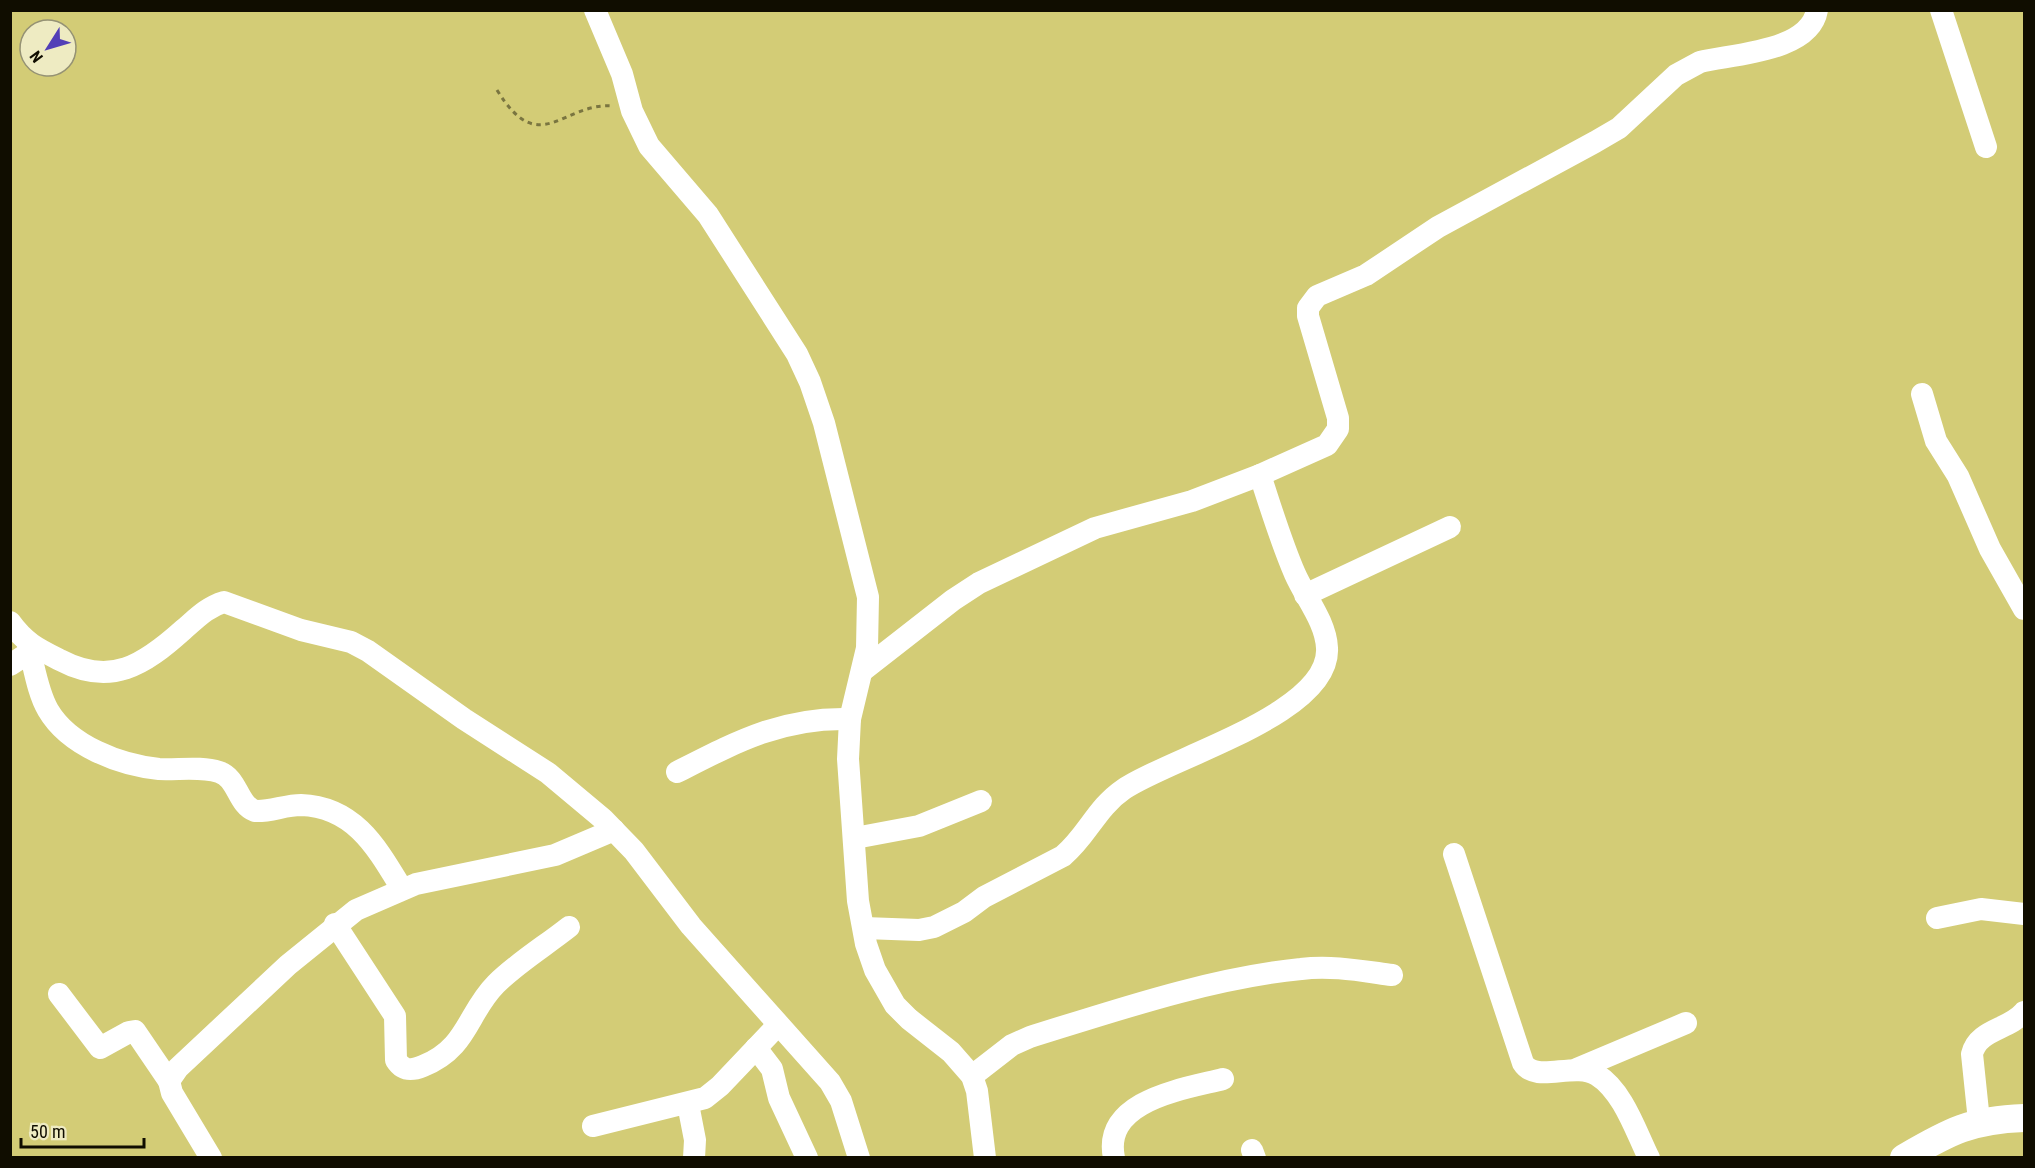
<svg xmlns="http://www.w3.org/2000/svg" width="2035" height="1168" font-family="'Roboto Condensed',sans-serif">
<rect width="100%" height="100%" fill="#d3cc76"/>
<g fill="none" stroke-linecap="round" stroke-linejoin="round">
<path stroke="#7a7540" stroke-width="3" stroke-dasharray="4.5 4.5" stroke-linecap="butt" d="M497,90c43,70 65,12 116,16"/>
<g stroke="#fff" stroke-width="22">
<path d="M595,10l27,64 10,37 17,35 59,69 89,139 13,28 14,41 44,174 -1,51 -17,71 -2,40 10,142 8,43 9,26 20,35 14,14 42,33 21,24 5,15 8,67"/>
<path d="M1941,10l45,137"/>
<path d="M1922,394l14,47 22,35 32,73 34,60"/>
<path d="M1305,595l145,-68"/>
<path d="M10,622c15,21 28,27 50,38 51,27 84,5 123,-30 13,-11 24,-23 41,-28l77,28 50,12 17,9 96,68 84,54 55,46 31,32 57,75 139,156 11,19 18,57"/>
<path d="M28,644c6,21 9,47 20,66 21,36 72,55 111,59 19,1 42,-3 60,3 19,6 18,32 36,39 15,1 30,-6 46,-6 54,2 76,43 101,84"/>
<path d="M10,665l20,-13"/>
<path d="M862,671l91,-71 26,-17 116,-55 97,-27 68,-26 67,-30 11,-16v-11l-30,-102v-8l9,-12 49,-21 72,-48 157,-85 24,-14 57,-53 24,-13c33,-8 110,-10 117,-52"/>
<path d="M677,772c59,-30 105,-55 173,-53"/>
<path d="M855,838l64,-12 62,-25"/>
<path d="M1454,854l69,209c13,21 51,-2 74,12 26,16 39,57 52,83"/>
<path d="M1937,918l44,-9 43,5"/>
<path d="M335,924l60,92 1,44c7,11 15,11 27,6 45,-18 44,-53 73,-82 21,-21 49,-38 73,-57"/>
<path d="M864,928l55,2 15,-3 30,-15 20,-15 79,-41c25,-21 33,-48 61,-67 45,-31 207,-75 203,-141 -1,-26 -22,-51 -32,-74 -14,-32 -24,-66 -35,-99"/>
<path d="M59,994l41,54 29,-16 6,-1 34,50"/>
<path d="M756,1048l16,21 7,29 28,60"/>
<path d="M1577,1069l109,-46"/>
<path d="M972,1076l40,-31 18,-8c87,-27 181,-59 271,-68 30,-4 61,2 91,6"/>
<path d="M688,1104l7,36 -1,18"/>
<path d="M1979,1121l-7,-67c6,-25 37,-24 52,-42"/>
<path d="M593,1126l112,-28 15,-12 58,-61"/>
<path d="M1252,1150l3,8"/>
<path d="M211,1158l-39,-65 -3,-12 9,-13 110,-103 68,-55 60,-26 139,-29 59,-25"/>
<path d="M1114,1158c-12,-58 70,-69 109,-79"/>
</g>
<path stroke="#fff" stroke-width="28" d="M1904,1158c46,-27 67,-38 120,-40"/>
</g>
<rect width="2035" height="1168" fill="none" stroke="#100d00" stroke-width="24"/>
<g transform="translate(48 48) rotate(233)"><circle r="28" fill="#eeebc2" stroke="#959274" stroke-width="1.5"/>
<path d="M0-4.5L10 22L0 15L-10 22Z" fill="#523fb7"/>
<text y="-9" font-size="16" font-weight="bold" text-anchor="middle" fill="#100d00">N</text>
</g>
<path d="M21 1138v9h123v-9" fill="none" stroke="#100d00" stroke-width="3"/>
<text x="30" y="1138" font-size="18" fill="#100d00" stroke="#eeebc2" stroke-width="4.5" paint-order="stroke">50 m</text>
</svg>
